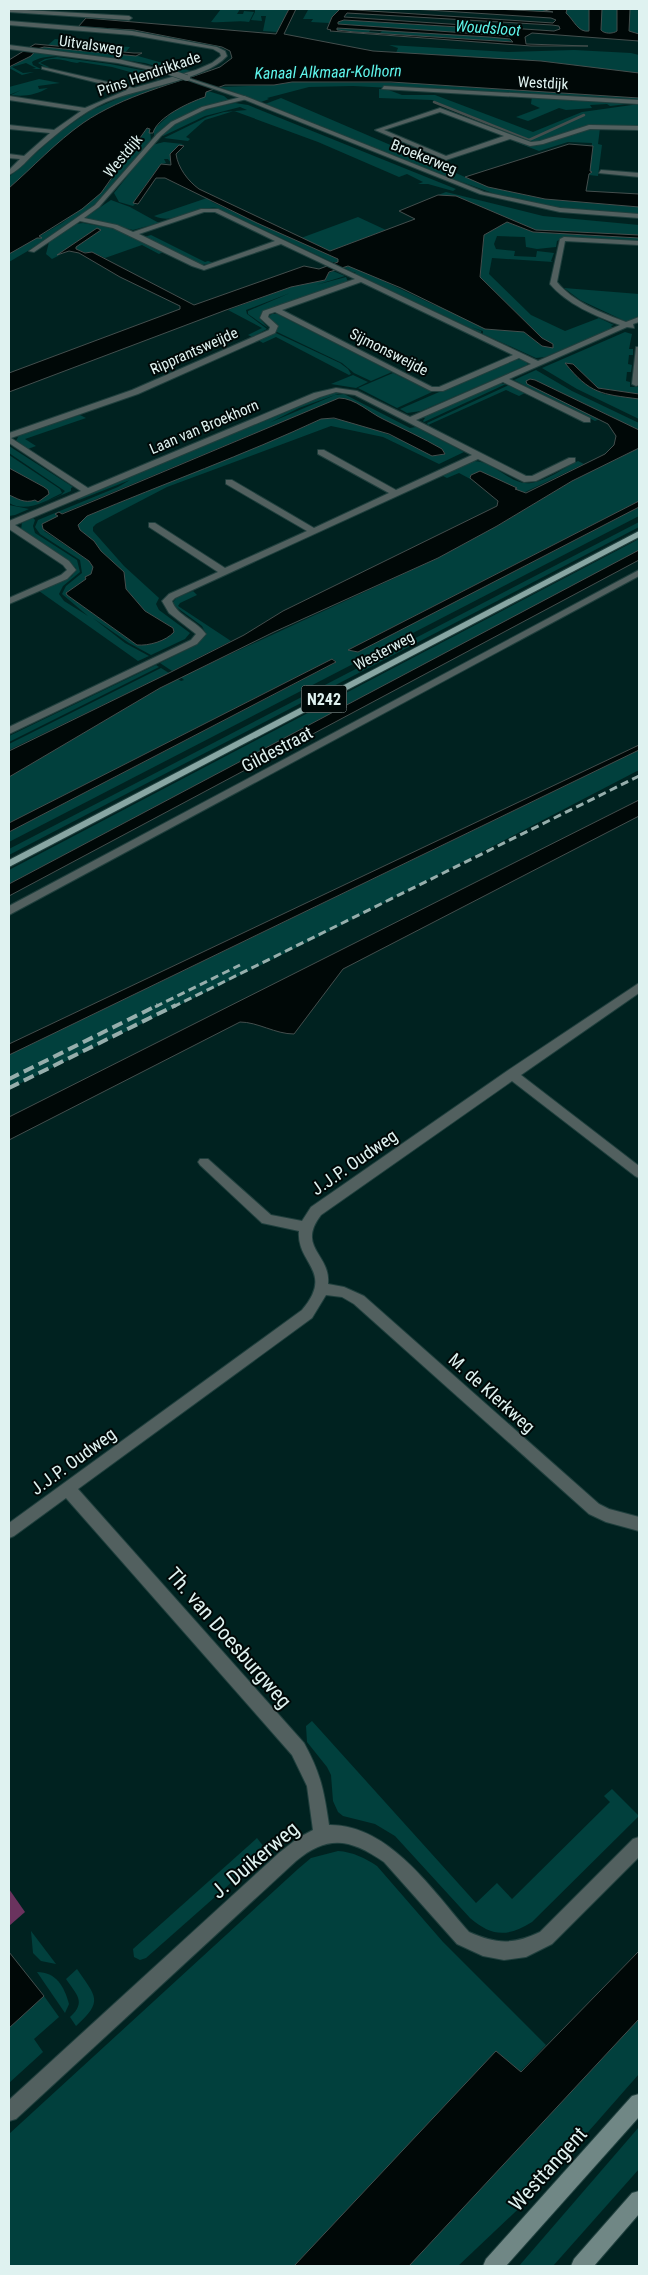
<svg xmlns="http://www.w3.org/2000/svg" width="648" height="2275" font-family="'Roboto Condensed',sans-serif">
<rect width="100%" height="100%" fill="#002220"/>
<g fill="#01403d" fill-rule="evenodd">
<path d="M221,9h19l-3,5h6l1,-3 10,1 -5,10c-10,-2 -25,1 -38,0z"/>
<path d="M255,9h34l-12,23 -14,-1 3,-15h-5l1,5 -11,-1 4,-8z"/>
<path d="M302,9h38l-11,14 -18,-1 2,-3h-10l5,-9z"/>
<path d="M466,9h173v29l-75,-4 -9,-19z"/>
<path d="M344,20l148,9 23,3 -1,3 -5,1 -171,-12v-2z"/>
<path d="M337,28l34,1 -2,3 11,1 3,-3 122,8 8,4 -158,-10 -19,-2z"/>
<path d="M55,39l41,4 -1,2 35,2 -5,6 -77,-8z"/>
<path d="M389,45l119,7 66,-2 57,3 8,2v19l-243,-21 2,-5z"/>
<path d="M44,47l94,9 53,15 -9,3 -37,-11 -106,-15z"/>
<path d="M33,52l96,12 37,9c-9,0 -18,-4 -27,-6 -22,-4 -89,-19 -107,-5l1,3 8,4h-9l4,-1 -10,-5 -14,4 11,6 11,-1 -12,3 -13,-7 22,-12z"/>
<path d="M57,57l53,7 47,9 2,7 -47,-13 -32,-5 -3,1c-12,-2 -25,-8 -37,0l9,4 -2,1 -9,-5 7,-4z"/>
<path d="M39,79l21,4 -22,3 1,3 9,-1c-12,7 -24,9 -37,7l10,-5 -12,5v-8z"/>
<path d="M176,80l5,1 -60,22 -37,20 -75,65v-11l53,-47 30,-20 34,-15z"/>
<path d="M292,82l118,1 229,15v3l-286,-15 -44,1 -42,11 2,1 -8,3 -41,-15 54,-2z"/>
<path d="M379,89h7l16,6h33l98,37 49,-20 57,-8v23l-51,-2 -50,17 -13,-1 4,-2 -97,-39 -53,-2z"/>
<path d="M208,91l16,5 6,5c-28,6 -55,14 -76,36v-8l20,-18 31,-15v-3z"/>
<path d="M532,96l104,7 -26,3 -3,-2 -17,1 2,3 -26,2 -7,-2 -31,13 -12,-4 24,-9 -9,-4z"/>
<path d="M281,98l184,79 38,13 42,9 94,8v7l-79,-6 -62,-13 -64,-23 -169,-68z"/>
<path d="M235,103l13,2 208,84 -3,2 -25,-7h-10l5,-2 -16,-8 -8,3 -81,-35 -84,-31 -29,9 -19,17 4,2 -2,2 -24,-3 43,-21 17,-5 23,-2 -7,-3 -35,9 -42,20v-3c21,-18 45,-25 72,-30z"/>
<path d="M147,128h3l1,14 -47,55 -12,11 -54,37 -29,17v-8l53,-31 29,-22 18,-18z"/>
<path d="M588,128h12l-2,16 4,1 -4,31 -9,-1 3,-32 -24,-1 -29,9 -26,-10c30,9 47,-3 75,-13z"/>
<path d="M164,142l19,2 -13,10 1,9 -3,-4h-4l2,4 -5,1 -20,27 -6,13 -2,2 -14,-4 -5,-9 38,-48z"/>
<path d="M446,192l97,24 96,9v10l-103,-5 -82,-33 -16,-2z"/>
<path d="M207,198l5,4 126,57v3h-6l-115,-54c-24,-3 -41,18 -63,8z"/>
<path d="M111,200l19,7 29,16 -26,7 -49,-12z"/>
<path d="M358,217l28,13 -56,21 -29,-13z"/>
<path d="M507,222l26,10 106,6v3l-74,-4 -8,4 -1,6 -19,2 -11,-2 -1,-10 -28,-1 -3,8 2,5 19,2 -1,5 22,1 1,-6 17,2 -3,8 2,1 -61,-4 -3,16 42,41 34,16 34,-13 15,7 -3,1 2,2 -68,29 -9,1 -53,-24v-3l-12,-4 10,4v2l-127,-60 2,-1h-3l-10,-5h11l80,38 90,27 18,14h10l1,-2 -11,-6 -62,-61 4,-42z"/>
<path d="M83,223l34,6 46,23 -4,2 -17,-9 -37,13c-12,-6 -18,-4 -29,-9v-2l21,-19 -39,28 -6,3 -6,-5 3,-12 25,-18z"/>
<path d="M151,235l54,27 3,-1 6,2 -13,2 -57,-28z"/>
<path d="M333,271l12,5 -29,9 30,-8 2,5 -86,30 -3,6 9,10 -20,-14v-3l42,-18 -44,17 1,4 20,15 -15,8 -4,-2 14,-7 -34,-18 63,-23 34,-7 4,-7z"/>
<path d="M564,288l75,6v22l-12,6 -47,-22z"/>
<path d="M272,314h5l115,58 -21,9 -17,-8 -12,-10 -67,-32 3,-6 -10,-8z"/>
<path d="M625,332l7,2 -3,15h4v6h-4l-1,9 4,1 -1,7h-4l-1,9 4,1v5h9v7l-41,-6 -25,-23 -8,-2 38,31 36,5v20l-62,-30 -35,-21z"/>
<path d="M276,333l64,30 8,6 3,5 -2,1 -73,-38 -13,6 -5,-3z"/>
<path d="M523,359l5,3 -1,3 -106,46 -14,2 -7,-4 113,-49z"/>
<path d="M536,370l36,21 67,32v7l-104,-50 -9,3 74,36 -5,2 -81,-41z"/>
<path d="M393,373l39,19 -35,16 -39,-20z"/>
<path d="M353,375l15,7 -12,6 -25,-4z"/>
<path d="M497,384h9l-82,38 -1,-1 2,-3 -2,-1z"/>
<path d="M509,385l16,8 -6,3 -13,-6 -78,35 -1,-2z"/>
<path d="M333,392h10l-44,16 -30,15 66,-28 9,-1 66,34 6,-1 48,25 -25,12 -56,-27 -52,-11 -164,61 -71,37 -3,3v4l31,35 35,32 -3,6 3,6 31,23 -5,6 -34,16 -22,-12 -36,-25 32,25 24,13 -11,5 -99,-70 33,-15 4,-8 -55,-39 1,-6 11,-5 2,2 -2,6 2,7 42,27 3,12 -17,14 -4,8 5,7 24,15 -26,-22 4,-8 16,-13 -2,-13 -40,-26 -5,-7 3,-7 80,-33 12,-7 -51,20 -2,-1zM339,398c16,2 28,13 42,20 20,11 41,20 61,31l3,5 -8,2c-26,-12 -89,-42 -116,-37 -77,36 -156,64 -234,97l-9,9 2,5 14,11 7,10 23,21 2,17 19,22 28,17c-7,12 -21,18 -36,17l-70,-50 24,-21 3,-5 -5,-8 -45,-30 14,-16z"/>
<path d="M80,415l6,3 -61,21 11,7 -8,3 -12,-8 3,-6z"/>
<path d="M9,446l64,41 -2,1v3l-56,24 -6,1v-11l20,4 32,-14 4,-4 -56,-38z"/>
<path d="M639,448v53l-291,149 10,2 281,-145v9l-630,326v-10l326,-169 -1,-4 -325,164v-46l151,-89 18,-9 3,2 3,-1 -3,-3 257,-119 59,-32 75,-45z"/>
<path d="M9,455l51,34 2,4c-16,8 -35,20 -53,10v-8c10,5 19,8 30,4l5,-12 -35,-19z"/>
<path d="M473,461c21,-1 37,25 58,22 15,-2 33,-15 47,-22l6,3 -61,29 -43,-22 -9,4 -1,3 4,3 -15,-8 -12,5 -6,-3z"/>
<path d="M639,522v5l-630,328v-6z"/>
<path d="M639,539v12l-11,6 -619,327v-14z"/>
<path d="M193,591l4,4 -17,8 -2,3 53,35 -59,30 -12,-8 38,-19 8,-10 -4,-8 -30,-22 4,-6z"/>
<path d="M156,665l3,2 -150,75v-6z"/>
<path d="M161,668l8,5 -160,77v-6z"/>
<path d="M639,750v20l-311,162 -319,157v-34z"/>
<path d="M312,1721l164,182 21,-20 15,16 98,-97 -6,-6 8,-7 27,27 -107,106c-24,15 -40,15 -62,-4l-75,-82 -20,-12 -32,-8 -5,-4 -5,-11 -2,-26 -4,-8 -20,-25 -1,-16z"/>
<path d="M257,1838l10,13 -121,107 -6,2 -6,-3 -1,-8z"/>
<path d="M338,1851c15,1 27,7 39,15l66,76 103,103 -26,27 -24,-21 -202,215h-285v-132l289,-265 13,-11z"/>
<path d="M31,1931l25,33 -15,-3 -8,-8z"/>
<path d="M77,1969c19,28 27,32 -1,57l-6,-9c17,-15 6,-23 -4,-38z"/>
<path d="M37,1972c19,0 27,14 32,32l-4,9z"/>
<path d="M44,1996l15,21 -25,22 9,13 -34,31v-55z"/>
<path d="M639,2019v55l-108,123 -73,69h-49z"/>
<path d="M639,2127v42l-86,97h-34z"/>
</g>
<g fill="#000807" stroke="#434e4d" fill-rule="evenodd">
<path d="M289,9h7l-12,25 89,17 168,10 98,12v25l-248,-16h-99l-18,3h-49l-19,7 -1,5c-15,5 -48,20 -52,36h-4l1,-4 -3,-1 -46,65 -19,16 -43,27 3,2h-5l-28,16v-66c24,-21 47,-46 74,-65 41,-28 91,-39 137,-56l12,-9 -2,-7 -8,-4 -88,-17 -56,-3 8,-9 190,16z"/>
<path d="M340,9l213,14 3,-3 -5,-2 -139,-9h83l58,3 -13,-3h27l-1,4c8,7 12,20 23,18v-22h13l-1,21c3,4 12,4 16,1v-22h13l-1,22 10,3v7l-107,-8 -7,4 1,7 62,2h-57l-201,-15 1,-1 -4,-1 5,-12zM347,13l205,12 7,1 1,3 -6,2 -210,-14zM344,20l148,9 23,3 -2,3 -4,1 -171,-12v-2zM337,28l152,9 21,2 3,3 -158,-10 -18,-2z"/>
<path d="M35,44l99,9h8l-6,3 -92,-9 -7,2 -6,7 -22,11v-7z"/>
<path d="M569,144l24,2 -3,25 2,1 -3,2 -3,17 53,3v13l-94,-8 -57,-12 -23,-10z"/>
<path d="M179,145l5,1 -8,8c2,14 12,27 23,35l131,62 85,-32 -16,-8 39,-16 18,1 80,34 103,5v3l-106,-6 -26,-10 -23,13 -4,42 62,61 11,6v4l-11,-2 -18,-14 -39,-3 -84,-41 -53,-22 -19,6 -4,8 -34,7 -65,23 -217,82v-19l171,-64v-3l-60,-29 -41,-24 -10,-2 -12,4 40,-27 4,2 -25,17v2l9,4 7,-1 102,53 110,-39 15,3 19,-7v-3l-81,-36 -92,-45h-9l-18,26 -5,-1 28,-39 10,1 -1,-11z"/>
<path d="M565,363l8,1 25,24 41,6v5c-38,-5 -49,-5 -74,-36z"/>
<path d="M530,379l5,1 104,50v18l-67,33 -75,45 -59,32 -164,74 -114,56 -151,89v-26l160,-78 75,-38 39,-24 214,-105 1,-5 -28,-23 1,-3 9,-4 37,17 -2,1 11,4 79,-39 9,-9 2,-9 -8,-12 -81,-40 -1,-3z"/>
<path d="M339,398c16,0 31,15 44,21 20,10 40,19 59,30l3,5 -13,2 -43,-22 -55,-16 -13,1c-77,36 -156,64 -234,97l-9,9 2,5 14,11 7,10 23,21 2,17 19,22 28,17 1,4c-8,9 -25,14 -37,13l-70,-50 -1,-2 20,-14 -1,-2 6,-3 2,-7 -4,-6 -46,-32 -1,-5 16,-8 -3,-2 4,-2 3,2 34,-14z"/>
<path d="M9,468l35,19 4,3 1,4 -11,8 -3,-2c-11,4 -18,-2 -26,-5z"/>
<path d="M639,501v6l-246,127 -35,18 -10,-2z"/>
<path d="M639,550v10l-630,336v-12z"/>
<path d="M332,659l4,3 -327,170v-9z"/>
<path d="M639,745v5l-630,305v-11z"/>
<path d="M639,800v16l-296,153 -49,65c-19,0 -36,-12 -54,-12l-231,118v-23z"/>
<path d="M639,1951v68l-230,247h-115l202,-215 25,21z"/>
<path d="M9,1952l35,44 -35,32z"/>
</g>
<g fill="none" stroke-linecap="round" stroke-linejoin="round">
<path stroke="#434e4d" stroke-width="2.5" d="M434,102l95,38 55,-25"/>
</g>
<path fill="#6a335e" d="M9,1889l16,23 -16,14z"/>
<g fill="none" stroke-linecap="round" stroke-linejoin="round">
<g stroke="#1f3f3d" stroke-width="2">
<g id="minor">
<path d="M9,9l120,7 3,2 -3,2 -120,-8z"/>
<path d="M9,21l123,10 85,16 8,4 2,5c-21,24 -89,32 -121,46 -25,11 -47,30 -68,48 -9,8 -18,20 -29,25v-5l11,-11 -11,-1v-4l15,2 26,-23 -41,-4v-4l45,5 27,-19 -72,-11v-4l76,12 42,-18 -85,-21v-2l92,21 62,-18 16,-7 9,-7 -1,-3 -7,-4 -81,-14 -123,-10z"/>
<path d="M384,86l255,14v4l-257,-15z"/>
<path d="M245,96l2,3 -41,10 -31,15 -14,12 -62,71 -15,11 33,7 16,7 68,-23h17l320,152 82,-36c-25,-9 -53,-21 -70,-41l10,-45 4,-2 75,4v4l-74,-4 -8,41c16,20 45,31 69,40l13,-5v5l-6,2 1,4 -7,-1 -118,52 81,39v4h-6l-81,-40 -87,38 110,56h6l37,-18h6v4l-39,19 -12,1 -46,-23 -303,139 -3,3c5,15 25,20 34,33l-9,10 -188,90v-7l182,-87 5,-6 -27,-21 -7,-12 7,-7 49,-22 -69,-45v-4h6l70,45 82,-37 -81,-47v-4h6l82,48 75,-35 -71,-39v-4h6l72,40 76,-35 -117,-60 -19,-3 -16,5 -305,128 54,36 7,9 -9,9 -58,25v-6l52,-23 6,-5 -4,-5 -54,-36v-8l72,-30 -72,-48v-10l123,-43 137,-60 1,-3 -10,-9 3,-7 92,-32 -74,-35 -77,26 -12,-4 -79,-38 -33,-7 -46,31 -5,-1 66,-46 62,-71 14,-12 31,-15zM204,212h11l60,29 -71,25 -65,-32zM361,282l152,73 -74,32h-7l-150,-77zM275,312l156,79h12l76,-33 12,6 -121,53 -53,-26 -21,-3 -22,5 -226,95 -77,-50 127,-44 137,-61 3,-7 -10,-9 1,-3z"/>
<path d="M440,108l91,34 9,-1 49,-16 50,1v4l-49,-1 -47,15 -13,2 -20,-7 -64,21 -71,-30zM440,112l64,24 -58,20 -62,-26z"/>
<path d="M601,170l38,3v4l-40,-4z"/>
<path d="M636,347h3v38l-3,1 -4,-2z"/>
<path d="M639,570v6l-630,339v-9z"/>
<path d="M639,983v10l-118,82 118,91v12l-4,-2 -123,-95 -191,134c-25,33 10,39 7,69l16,3 20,9 235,208 10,5 30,8v14l-33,-9 -17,-8 -235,-210 -12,-7 -16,-2 -14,23 -234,171 226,254c17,31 20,48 25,82 60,-1 104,66 140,107 27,12 44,13 71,0l93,-93 6,-2v20l-87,87 -26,13 -22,3 -21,-4 -26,-12 -73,-82c-33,-23 -56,-28 -88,-1l-280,258 -7,2v-21l270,-247 19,-15 15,-8 -6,-44 -15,-31 -226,-257 -52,38 -5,2v-15l293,-213c33,-39 -6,-46 -3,-79l-37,-8 -62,-58 -2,-3 2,-3h8l63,56 31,6 9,-14 196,-136z"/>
</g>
</g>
<g stroke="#1f3f3d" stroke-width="2">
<g id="tertiary">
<path d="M9,45l109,14 54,13 -3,2 -51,-11 -109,-14z"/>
<path d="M185,77l62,20 237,95 76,16 79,6v4l-79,-6 -80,-18 -237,-95 -58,-20z"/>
</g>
</g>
<g stroke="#1f3f3d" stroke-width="2">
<g id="secondary">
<path d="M639,2094v23l-133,149h-23l3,-7 146,-163z"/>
<path d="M639,2191v23l-45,52h-23l3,-7 58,-66z"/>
</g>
</g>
<g stroke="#1f3f3d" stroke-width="2">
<path id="primary" d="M639,531v6l-630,330v-7z"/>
</g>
<use href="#minor" fill="#52605f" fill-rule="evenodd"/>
<use href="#tertiary" fill="#52605f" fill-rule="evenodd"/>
<use href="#secondary" fill="#708785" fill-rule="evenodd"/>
<use href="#primary" fill="#88a6a3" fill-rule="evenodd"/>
<g stroke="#96aeac" stroke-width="3" stroke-dasharray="8 4.5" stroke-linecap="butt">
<path d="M155,1007l85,-42"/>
<path d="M173,1007l466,-231"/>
</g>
<g stroke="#96aeac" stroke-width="4" stroke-dasharray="11 5.5" stroke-linecap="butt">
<path d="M9,1079l149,-74"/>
<path d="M9,1088l167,-83"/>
</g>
<g stroke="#1f3f3d" stroke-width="7" stroke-linecap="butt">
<path id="tertiary-bridge" d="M169,72l18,6"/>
</g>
<use href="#tertiary-bridge" stroke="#52605f" stroke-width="6"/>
</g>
<g text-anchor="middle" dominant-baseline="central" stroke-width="4" stroke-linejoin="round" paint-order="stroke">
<g font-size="15" fill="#dff2f0" stroke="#010908">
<text transform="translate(91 45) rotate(8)">Uitvalsweg</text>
<text transform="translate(149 74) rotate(-19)">Prins Hendrikkade</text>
<text transform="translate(543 83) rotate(3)">Westdijk</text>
<text transform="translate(123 156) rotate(-50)">Westdijk</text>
<text transform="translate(424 157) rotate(22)">Broekerweg</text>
<text transform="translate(194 351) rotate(-24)">Ripprantsweijde</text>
<text transform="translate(389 352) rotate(27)">Sijmonsweijde</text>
<text transform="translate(204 427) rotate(-23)">Laan van Broekhorn</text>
<text transform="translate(384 651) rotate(-28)">Westerweg</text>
</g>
<g font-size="16" font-style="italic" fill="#5ef5eb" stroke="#010908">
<text transform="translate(488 28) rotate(4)">Woudsloot</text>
<text transform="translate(328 72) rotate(-1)">Kanaal Alkmaar-Kolhorn</text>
</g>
<rect fill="#010908" stroke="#9cacaa" stroke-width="1" x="301.5" y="685.5" width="45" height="27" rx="4"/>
<g font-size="16" font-weight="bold" fill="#dff2f0">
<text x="324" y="699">N242</text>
</g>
<g font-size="18" fill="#dff2f0" stroke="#010908">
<text transform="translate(277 749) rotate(-28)">Gildestraat</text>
<text transform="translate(354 1162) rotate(-35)">J.J.P. Oudweg</text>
<text transform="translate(492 1393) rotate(42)">M. de Klerkweg</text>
<text transform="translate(73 1461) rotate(-36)">J.J.P. Oudweg</text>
</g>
<g font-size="21" fill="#dff2f0" stroke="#010908">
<text transform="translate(229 1638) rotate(49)">Th. van Doesburgweg</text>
<text transform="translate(255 1860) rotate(-40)">J. Duikerweg</text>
<text transform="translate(548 2169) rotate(-48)">Westtangent</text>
</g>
</g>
<rect width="648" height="2275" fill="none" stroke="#dff2f0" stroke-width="20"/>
</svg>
